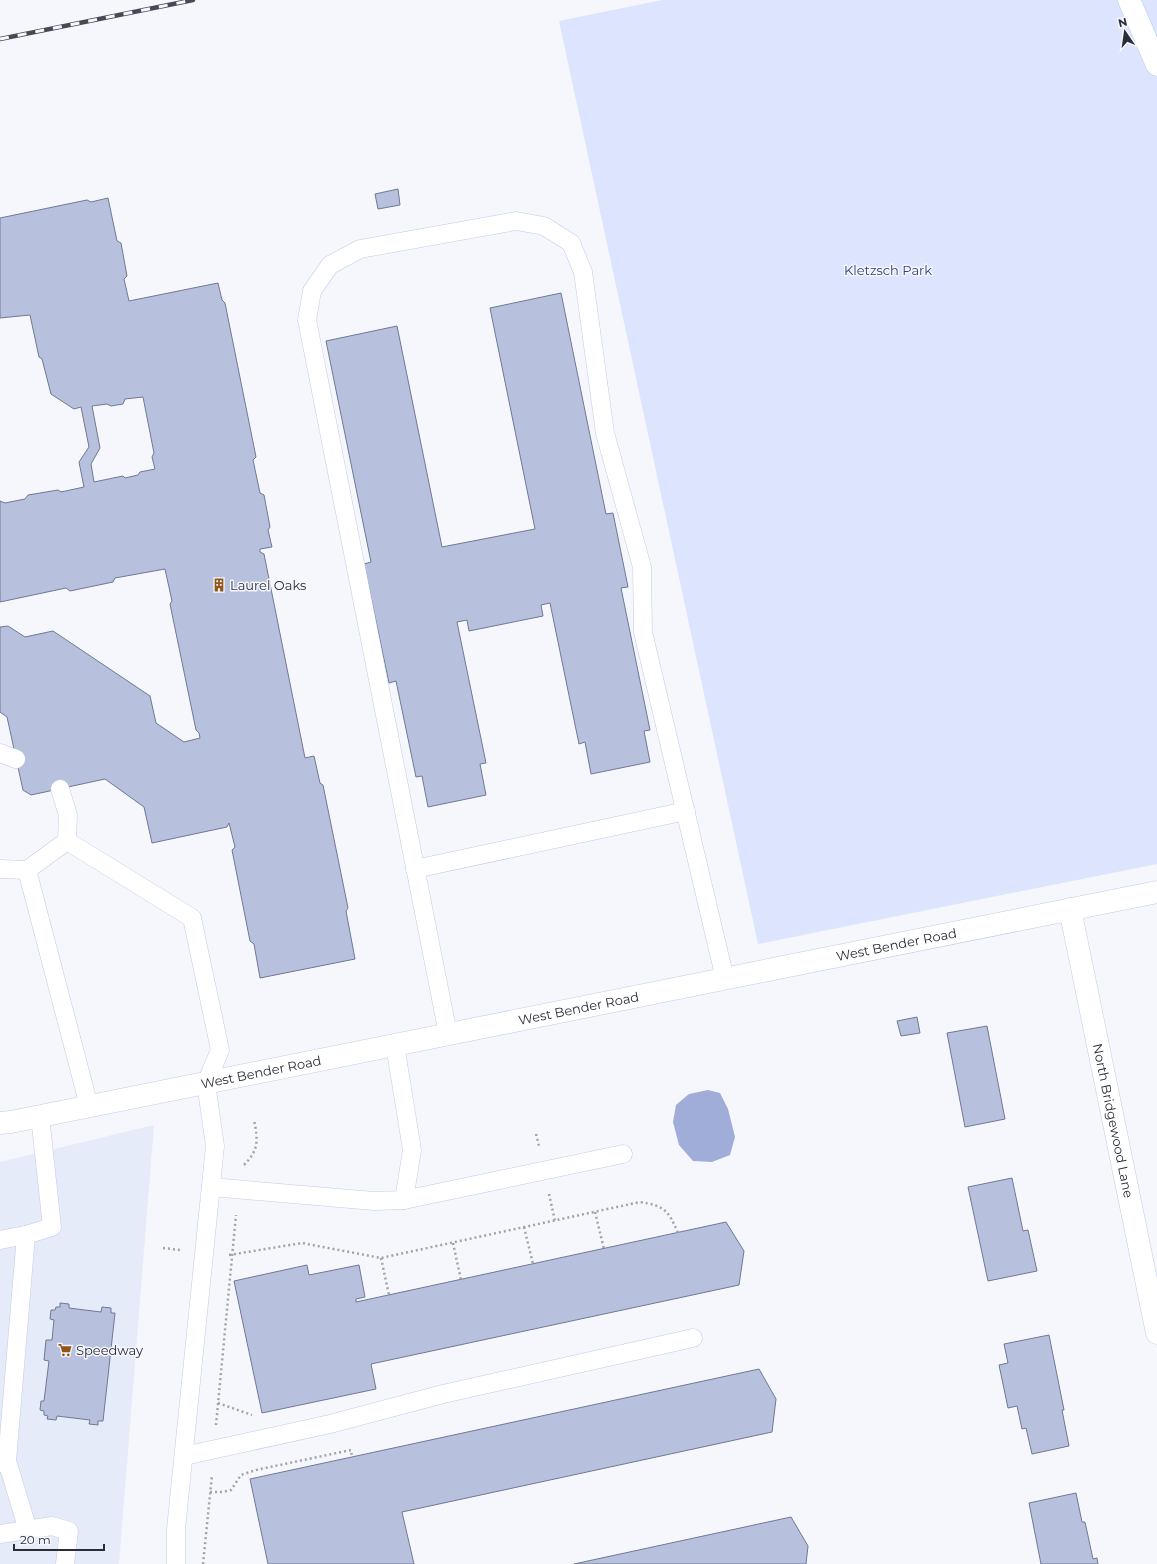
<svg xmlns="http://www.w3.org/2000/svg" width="1157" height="1564" font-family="Montserrat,sans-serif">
<rect width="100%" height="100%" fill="#f5f7fd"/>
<path fill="#e6ebfa" d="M154,1125l-35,439h-119v-402z"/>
<path fill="#dce4fe" d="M662,0h495v864l-399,80 -199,-923z"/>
<path fill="#a0add8" d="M708,1090l12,3 8,16 7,28 -5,18 -18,7 -19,-1 -14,-16 -6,-23 3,-17 13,-11z"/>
<g fill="#b7c1de" stroke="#707893" fill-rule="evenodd">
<path d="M398,189l2,16 -22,4 -3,-15z"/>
<path d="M108,198l9,43 4,2 6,33 -3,3 5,22 89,-18 4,17 3,3 31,154 -3,3 7,33 4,2 6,32 -2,3 4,17 -12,2v3l4,2 41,204 9,-2 6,27 3,2 25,123 -2,3 9,48 -95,19 -6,-34 -4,-3 -18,-91 3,-3 -6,-24 -2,4 -75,16 -8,-36 -39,-28 -74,16 -8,-5 -16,-73 -7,-5v-85l8,-1 17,11 28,-6 97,65 6,27 28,19 16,-4 -1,-5 -3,-3 -26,-126 2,-3 -7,-32 -50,9 -2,4 -43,9 -4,-3 -66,14v-101l5,2 20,-4 3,-4 30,-5 3,2 23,-5 -5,-25 10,-15 -8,-40 -7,2 -23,-15 -9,-35 -3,-2 -9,-42 -30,3v-100l87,-18 4,2zM143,397l11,56 -2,4 3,12 -15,3 -2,3 -13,3 -2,-2 -29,6 -3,-18 9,-16 -8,-42 15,-2 4,2 12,-2 2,-5z"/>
<path d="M561,293l45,221 7,-1 15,74 -7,1 29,142 -6,1 6,31 -59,12 -6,-32 -6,2 -29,-141 -9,2 2,11 -74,15 -2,-11 -10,2 29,141 -6,1 6,31 -58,12 -6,-31 -6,1 -20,-96 -7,2 -25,-119 7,-2 -45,-221 71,-15 45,221 93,-18 -45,-221z"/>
<path d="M917,1017l3,16 -19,3 -4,-15z"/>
<path d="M987,1026l18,93 -40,8 -18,-94z"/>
<path d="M1012,1178l11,53 5,-1 9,41 -49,10 -20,-94z"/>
<path d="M726,1222l18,29 -5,34 -368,79 5,25 -114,24 -28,-132 73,-16 2,10 50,-10 6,32 -9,2v3z"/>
<path d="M60,1303l9,1v4l32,4 1,-5 9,1v5h4l-12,108h-5v4l-9,-1 1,-4 -33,-4 -1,4 -9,-1 1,-3 -4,-1v-4l-4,-1 1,-9h3l5,-40 -5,-1 2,-20h6l2,-20 -4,-1 1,-9h4l1,-3h4z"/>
<path d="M1049,1335l15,75h-2l7,36 -37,8 -6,-26 -4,1 -5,-23 -9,2 -9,-43 9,-2 -4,-19z"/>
<path d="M759,1369l17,30 -4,33 -370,80 12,52h-146l-18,-85z"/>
<path d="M1076,1493l6,29h3l8,37 4,-1 1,6h-57l-12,-61z"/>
<path d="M791,1517l17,29 -2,18h-232z"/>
</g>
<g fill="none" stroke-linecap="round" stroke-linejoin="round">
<g stroke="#c2cbe9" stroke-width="19">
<g id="lane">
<path d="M0,753l16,6"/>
<path d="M60,789l8,26 -1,26"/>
<path d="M67,841l125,77 28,132 -14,33 9,63 -39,383v35"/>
<path d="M0,869l27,1 40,-29"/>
<path d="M415,869l271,-58"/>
<path d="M27,870l62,236"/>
<path d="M448,1034l-141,-714 5,-29 18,-26 30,-16 156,-28 28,5 27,17 12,29 22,161 37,134 1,65 82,347"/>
<path d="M395,1045l17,105 -8,50"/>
<path d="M211,1187l163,14 30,-1 219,-46"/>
<path d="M0,1240l26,-5 26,-8 -12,-111"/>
<path d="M184,1456l146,-32 113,-30 250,-56"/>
<path d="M7,1461l19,-226"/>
<path d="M0,1463l7,-2 21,69"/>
<path d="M0,1534l52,-8 17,5 -4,33"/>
</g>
</g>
<g stroke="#c2cbe9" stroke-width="23">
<g id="street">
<path d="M1129,0l28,65"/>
<path id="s1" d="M1070,909l87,424"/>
</g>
</g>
<g stroke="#c2cbe9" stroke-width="23">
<g id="secondary">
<path id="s2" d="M0,1123l11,-1 1146,-230"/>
</g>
</g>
<g stroke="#a0a3ab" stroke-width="2.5" stroke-dasharray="2 3" stroke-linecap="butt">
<path d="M536,1134l3,12"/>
<path d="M244,1165c15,-15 14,-25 10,-45"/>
<path d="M549,1194l6,27"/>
<path d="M595,1212l9,37"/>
<path d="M524,1227l9,37"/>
<path d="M453,1243l8,37"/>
<path d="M163,1248l17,2"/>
<path d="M229,1255l73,-12 79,15 259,-56c25,4 28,8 38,31"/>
<path d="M381,1258l8,37"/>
<path d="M218,1403l34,12"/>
<path d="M216,1425l20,-210"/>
<path d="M210,1492h13l8,-2 10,-15 15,-5 95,-20 1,7"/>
<path d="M203,1564l9,-89"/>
</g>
<use href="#lane" stroke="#fff" stroke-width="18"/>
<use href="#street" stroke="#fff" stroke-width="22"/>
<use href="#secondary" stroke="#fff" stroke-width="22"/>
<g stroke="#464a54" stroke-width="4.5">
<path id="rail" d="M0,39l193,-39"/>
</g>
<use href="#rail" stroke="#f5f7fd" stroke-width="3" stroke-dasharray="9" stroke-linecap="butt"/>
</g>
<defs>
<g id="building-bare" transform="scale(1.08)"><path d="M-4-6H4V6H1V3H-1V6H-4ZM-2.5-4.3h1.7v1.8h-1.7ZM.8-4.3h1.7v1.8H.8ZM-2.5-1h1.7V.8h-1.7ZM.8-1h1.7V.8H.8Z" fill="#915515" stroke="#f5f7fd" stroke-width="2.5" paint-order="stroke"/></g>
<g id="supermarket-bare" transform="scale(1.08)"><path d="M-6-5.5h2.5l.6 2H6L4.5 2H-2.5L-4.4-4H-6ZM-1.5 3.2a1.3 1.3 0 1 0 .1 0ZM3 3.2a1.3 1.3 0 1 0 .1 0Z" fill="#915515" stroke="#f5f7fd" stroke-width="2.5" paint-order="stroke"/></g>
</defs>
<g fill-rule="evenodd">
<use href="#building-bare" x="219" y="585"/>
<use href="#supermarket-bare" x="65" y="1350"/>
</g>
<g text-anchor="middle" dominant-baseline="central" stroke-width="3" stroke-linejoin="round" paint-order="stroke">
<g font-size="13" fill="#313e74" stroke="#f5f7fd">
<text x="888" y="270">Kletzsch Park</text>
</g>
<g font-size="13" fill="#292d38" stroke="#f5f7fd" text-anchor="start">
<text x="230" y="585">Laurel Oaks</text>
<text x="76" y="1350">Speedway</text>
</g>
<g font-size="13" fill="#292d38" stroke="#f5f7fd">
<text stroke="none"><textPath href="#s2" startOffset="914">West Bender Road</textPath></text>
<text stroke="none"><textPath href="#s2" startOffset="590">West Bender Road</textPath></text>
<text stroke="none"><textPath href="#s2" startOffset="266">West Bender Road</textPath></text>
<text stroke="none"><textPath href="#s1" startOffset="216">North Bridgewood Lane</textPath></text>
</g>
</g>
<g transform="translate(1125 32) rotate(347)" stroke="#f5f7fd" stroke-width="3" paint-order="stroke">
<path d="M0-3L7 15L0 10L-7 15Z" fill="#292d38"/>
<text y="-6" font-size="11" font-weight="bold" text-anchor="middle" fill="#292d38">N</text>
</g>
<path d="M14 1544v6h90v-6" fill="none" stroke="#292d38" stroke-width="2"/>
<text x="20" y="1544" font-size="12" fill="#292d38" stroke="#f5f7fd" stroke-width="3" paint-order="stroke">20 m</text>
</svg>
